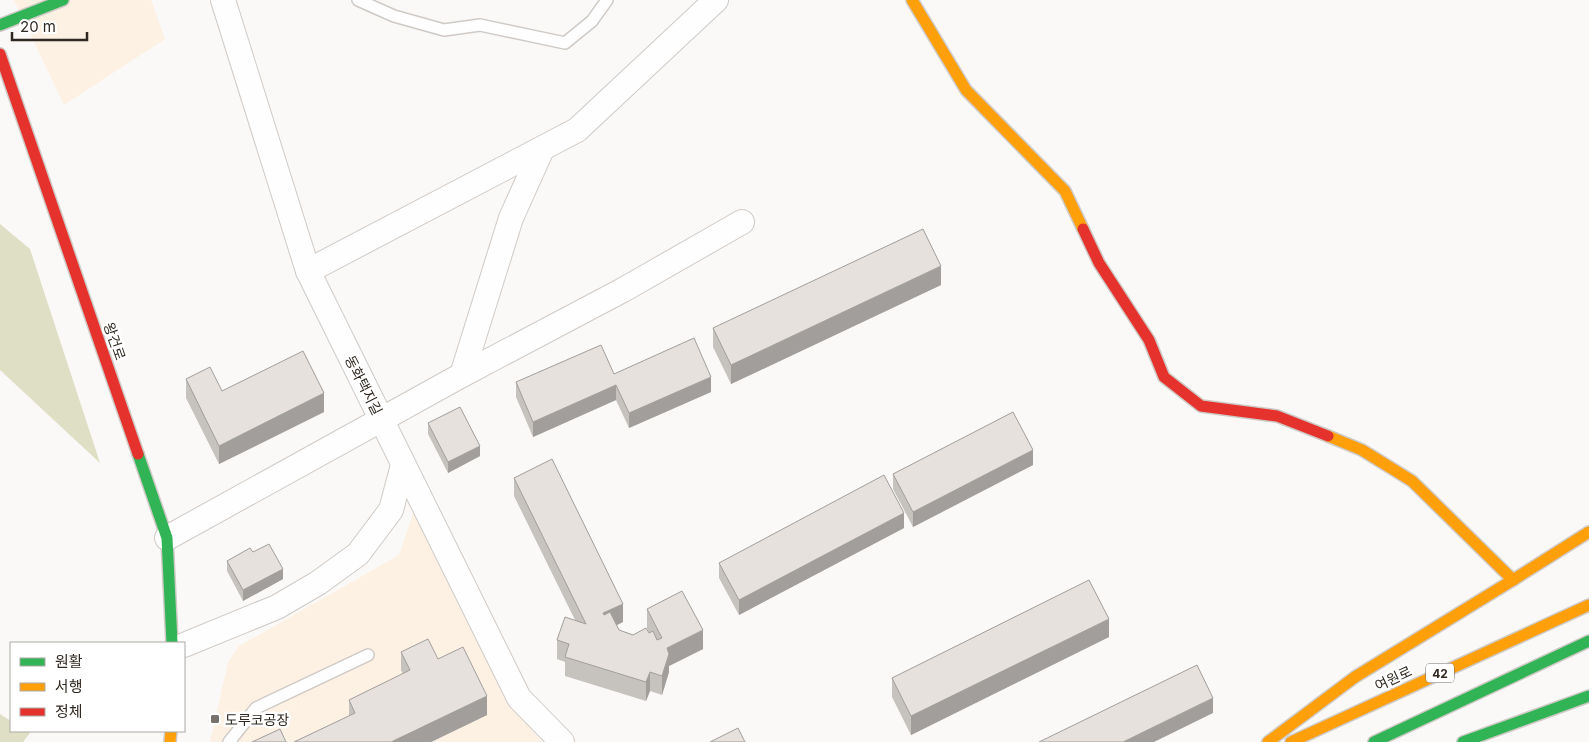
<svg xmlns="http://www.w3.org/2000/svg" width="1589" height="742" font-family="Inter,'Noto Sans KR',sans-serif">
<rect width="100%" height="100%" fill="#fbf9f7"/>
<g fill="#fdf1e4">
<path d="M14,0h137l14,39 -101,66z"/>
<path d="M415,508l89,189 38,45h-332l18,-80 11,-16 160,-91z"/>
</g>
<g fill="#dedfc4">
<path d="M0,224l30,25 70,214 -100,-93z"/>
<path d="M0,714l11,7v10h15l4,2 -7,9h-23z"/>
</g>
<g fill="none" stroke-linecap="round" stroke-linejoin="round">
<g stroke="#cfcac6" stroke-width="14">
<g id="lane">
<path d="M358,0l36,16 50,14 36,-5 85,18 27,-22 15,-21"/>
<path d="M229,742l27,-34 112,-53"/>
</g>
</g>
<g stroke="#cfcac6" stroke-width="26">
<g id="street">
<path d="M223,0l85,271 211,427 43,44"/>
<path d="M308,271l269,-141 139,-130"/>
<path d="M462,375l49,-157 31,-69"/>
<path d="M167,538l295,-163 161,-85 119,-68"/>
<path d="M184,645l93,-38 41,-24 40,-29 33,-44 12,-45"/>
</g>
</g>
<g stroke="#cfcac6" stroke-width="14">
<g id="fast">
<path d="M0,25l63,-25"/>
<path d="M138,454l29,84 5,105"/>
<path d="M1374,742l215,-101"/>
<path d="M1463,742l126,-46"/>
</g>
</g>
<g stroke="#cfcac6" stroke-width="14">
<g id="slow">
<path d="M912,0l54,90 99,101 18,38"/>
<path d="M1328,436l34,14 50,31 101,99 76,-48"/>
<path d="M170,742l1,-11"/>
<path d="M1268,742l87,-65 158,-97"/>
<path d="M1291,742l298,-137"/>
</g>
</g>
<g stroke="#cfcac6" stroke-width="14">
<g id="jam">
<path d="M0,54l138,400"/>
<path d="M1083,229l16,34 50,77 15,37 37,29 76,10 51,20"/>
</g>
</g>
<use href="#lane" stroke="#fefefe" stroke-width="11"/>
<use href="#street" stroke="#fefefe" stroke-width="24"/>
<use href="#fast" stroke="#30b455" stroke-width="11"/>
<use href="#slow" stroke="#ff9f0a" stroke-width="11"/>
<use href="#jam" stroke="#e5322d" stroke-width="11"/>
</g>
<g fill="#c6c2be">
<path d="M941,285l-210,99 -18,-37v-19z"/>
<path d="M614,374l97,18 -82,36 -13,-28 -83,37 -17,-40v-15z"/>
<path d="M186,379l36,12 102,21 -105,52 -33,-66z"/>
<path d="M428,423l52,33 -32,17 -20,-39z"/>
<path d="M1033,465l-120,62 -20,-38v-15z"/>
<path d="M514,478l109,144 -6,3 2,5 14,5 16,-2 -2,-5v-19l56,40 -34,17v6l-7,23 -12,-4 -4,10 -81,-25v-14l-8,-3v-19l18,-20 -61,-124z"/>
<path d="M904,528l-165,87 -20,-37v-15z"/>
<path d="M253,552l30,27 -40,22 -16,-30v-10z"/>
<path d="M1109,637l-198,98 -19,-38v-19z"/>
<path d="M401,652l37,7 49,56 -56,27h-137l55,-26v-16l54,-26 -2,-4z"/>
</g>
<g fill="#a19e9b">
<path d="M941,266v19l-210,99v-19z"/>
<path d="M711,377v15l-82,36v-15z"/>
<path d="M616,385v15l-83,37v-15z"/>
<path d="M324,393v19l-105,52v-18z"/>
<path d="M480,446v10l-32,17v-11z"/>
<path d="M1033,450v15l-120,62v-15z"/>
<path d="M904,513v15l-165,87v-15z"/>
<path d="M283,569v10l-40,22v-11z"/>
<path d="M623,604v18l-20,10v-19z"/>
<path d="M1109,619v18l-198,98v-19z"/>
<path d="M703,630v19l-34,17v6l-7,23v-19l5,-28z"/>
<path d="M650,672v19l-4,10v-19z"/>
<path d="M487,696v19l-56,27h-40z"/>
<path d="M1213,698v15l-59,29h-31z"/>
</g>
<g fill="#e6e1dd" stroke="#a19e9b">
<path d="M923,229l18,37 -210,99 -18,-37z"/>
<path d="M694,338l17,39 -82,36 -13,-28 -83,37 -17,-40 85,-37 13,29z"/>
<path d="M303,351l21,42 -105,53 -33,-67 24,-12 12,24z"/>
<path d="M460,407l20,39 -32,16 -20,-39z"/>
<path d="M1013,412l20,38 -120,62 -20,-38z"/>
<path d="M552,459l71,145 -20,9 1,2 6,-3 9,18 14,5 13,-7 3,5 4,-2 4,9 5,-2 -15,-29 35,-18 21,39 -36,18 2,6 -7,22 -12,-4 -4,10 -81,-25 4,-13 -12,-4 8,-23 21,7 -72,-146z"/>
<path d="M884,475l20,38 -165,87 -20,-37z"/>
<path d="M269,544l14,25 -40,21 -16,-29 23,-13 3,4z"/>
<path d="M1089,580l20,39 -198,97 -19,-38z"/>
<path d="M428,639l10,20 25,-12 24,49 -96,46h-97l61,-29 -6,-13 61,-30 -9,-18z"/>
<path d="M1197,665l16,33 -90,44h-84z"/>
<path d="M738,728l7,14h-35z"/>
<path d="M280,729l6,13h-34z"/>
</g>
<rect fill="#77726c" stroke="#fff" stroke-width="2" x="210" y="714" width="10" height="10" rx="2.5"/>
<g text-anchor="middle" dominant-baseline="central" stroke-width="5" stroke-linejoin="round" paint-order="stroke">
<rect fill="#fff" stroke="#6e6964" stroke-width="1" x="1426" y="663.5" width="28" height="19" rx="4"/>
<g font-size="12" font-weight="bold" fill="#302921">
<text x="1440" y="673">42</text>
</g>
<g font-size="14" fill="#302921" stroke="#fff">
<text transform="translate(115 341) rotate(71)">왕건로</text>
<text transform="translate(364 385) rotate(63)">동화택지길</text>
<text transform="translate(1393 678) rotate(-25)">여원로</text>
</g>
<g font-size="14" fill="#302921" stroke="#fff" text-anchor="start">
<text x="225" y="719">도루코공장</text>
</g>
</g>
<rect x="10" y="642" width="175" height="90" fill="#ffffff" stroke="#aca9a6"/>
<rect x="20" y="658" width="25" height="8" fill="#30b455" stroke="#aca9a6"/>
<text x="55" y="667" font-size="15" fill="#302921">원활</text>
<rect x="20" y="683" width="25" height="8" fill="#ff9f0a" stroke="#aca9a6"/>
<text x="55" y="692" font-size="15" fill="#302921">서행</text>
<rect x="20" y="708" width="25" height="8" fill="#e5322d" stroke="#aca9a6"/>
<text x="55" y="717" font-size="15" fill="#302921">정체</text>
<path d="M12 32v8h75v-8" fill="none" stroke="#302921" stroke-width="2.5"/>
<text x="20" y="32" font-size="15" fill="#302921" stroke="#ffffff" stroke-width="4" paint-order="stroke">20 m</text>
</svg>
